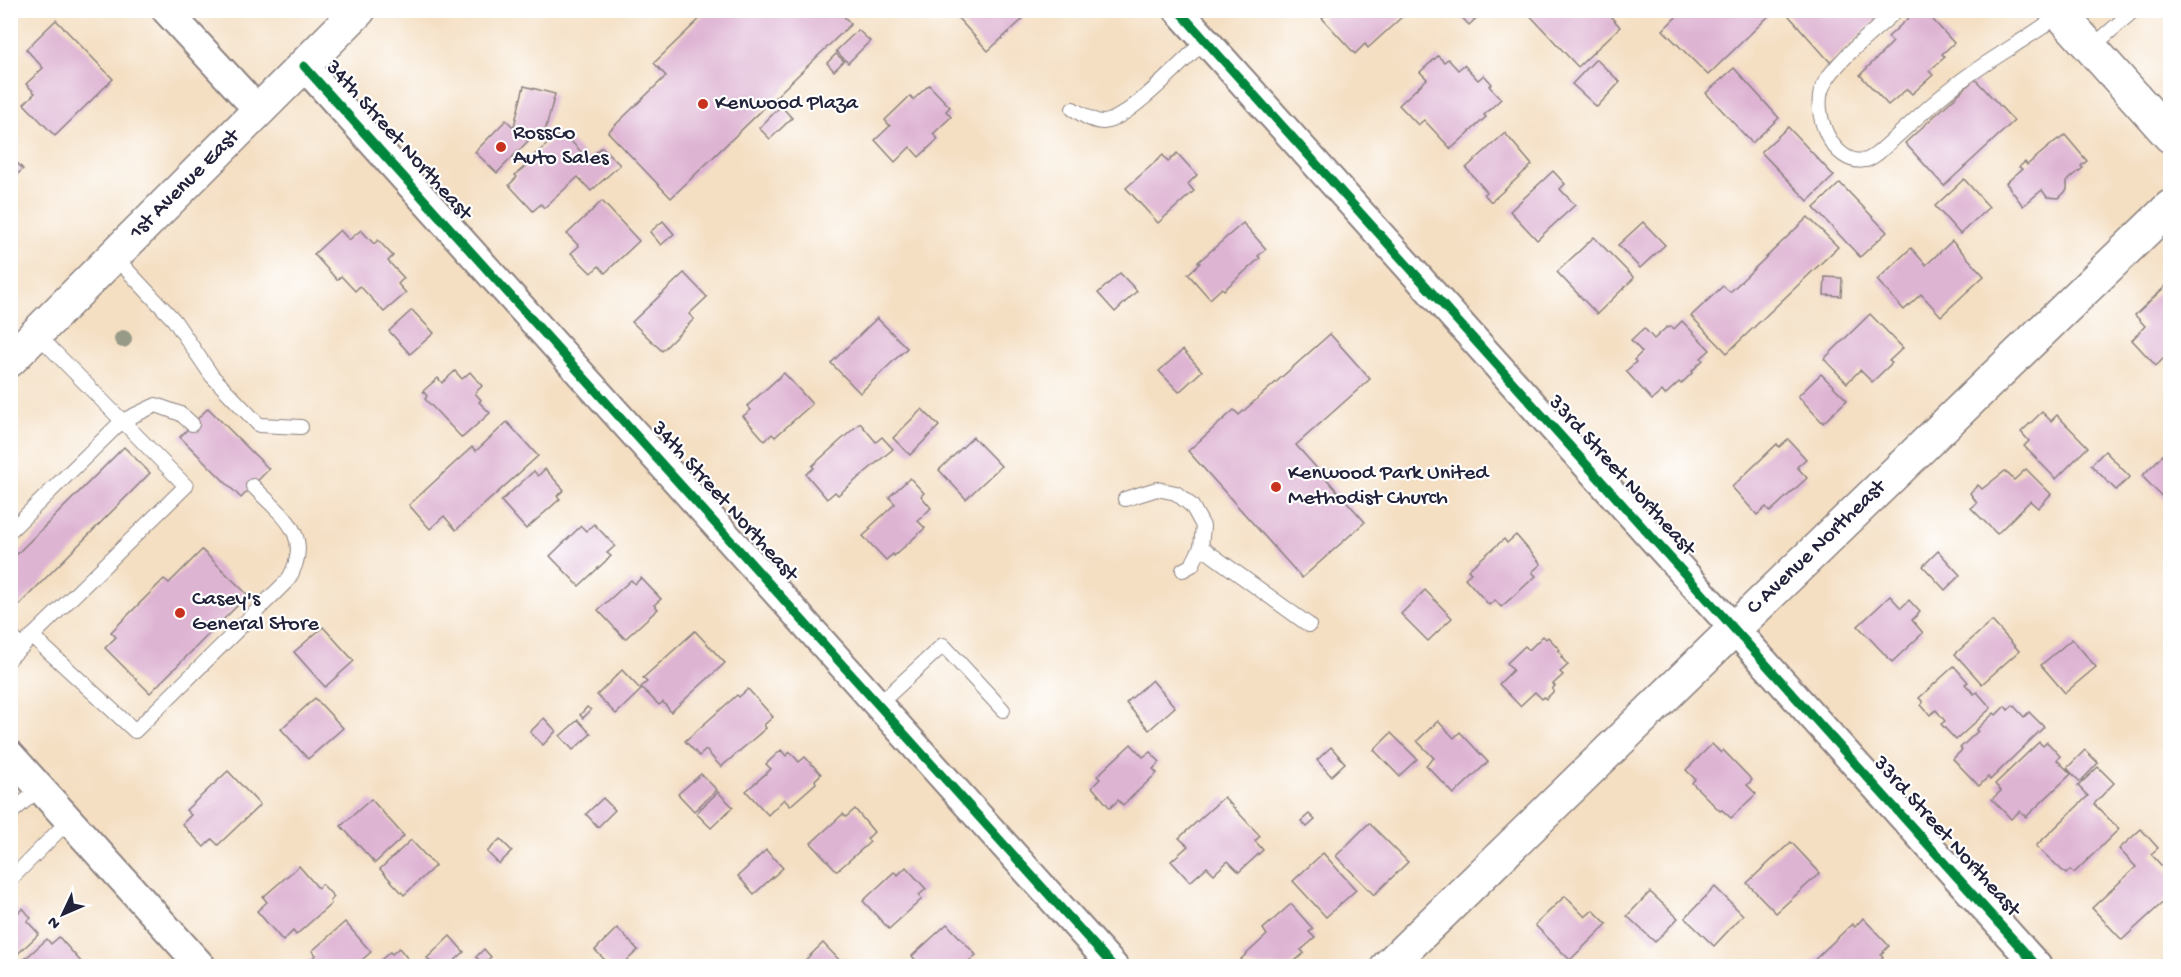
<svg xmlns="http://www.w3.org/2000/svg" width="2181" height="977" font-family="'Gochi Hand',sans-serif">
<rect width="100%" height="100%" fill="#fff"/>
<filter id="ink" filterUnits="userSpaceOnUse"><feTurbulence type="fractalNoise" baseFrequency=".0167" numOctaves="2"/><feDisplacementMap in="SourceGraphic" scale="12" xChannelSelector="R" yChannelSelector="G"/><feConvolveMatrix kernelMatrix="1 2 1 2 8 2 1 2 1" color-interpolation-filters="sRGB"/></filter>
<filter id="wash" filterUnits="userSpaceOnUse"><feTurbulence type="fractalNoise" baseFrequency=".008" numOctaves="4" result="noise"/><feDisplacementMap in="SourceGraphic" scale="24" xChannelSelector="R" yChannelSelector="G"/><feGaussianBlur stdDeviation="1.35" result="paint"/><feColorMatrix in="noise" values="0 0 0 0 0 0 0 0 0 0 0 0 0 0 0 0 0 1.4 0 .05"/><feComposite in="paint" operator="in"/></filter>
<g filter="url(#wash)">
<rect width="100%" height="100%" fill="#f4dfc3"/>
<g id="blocks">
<g fill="#deb4d3">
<path d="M709,10h16l3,4 3,-4h107l13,14 -180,174 -63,-66 58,-56 -12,-13z"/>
<path d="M962,10h53l8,9 -35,32 -32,-35z"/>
<path d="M1331,10h74l-4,4 2,2 -35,32 -3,-4 -10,10 -33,-36z"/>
<path d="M1455,10h30l-16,15z"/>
<path d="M1525,10h80l15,17 -42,40z"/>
<path d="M1683,10h92l-67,65 -45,-45z"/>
<path d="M1795,10h92l-57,52 -41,-46z"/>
<path d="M1917,10h7l30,33 -12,11 3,3 -16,14 4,4 -21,19 -5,-5 -19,16 -28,-30 33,-33 -5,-5z"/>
<path d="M56,20l57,59 -58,57 -31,-32 11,-11 -9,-9 17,-16 -17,-19z"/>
<path d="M858,30l12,11 -22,22 -12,-12z"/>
<path d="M836,54l8,7 -10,10 -7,-8z"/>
<path d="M1438,56l6,6 4,-3 10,11 6,-5 14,15 6,-5 8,9 -3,2 12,13 -17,16 2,2 -35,32 -27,-29 -6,5 -19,-20 28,-26 -7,-7z"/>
<path d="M1596,59l24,23 -23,25 -25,-23z"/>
<path d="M1734,68l45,50 -27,25 -46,-50z"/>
<path d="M1975,79l39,42 -70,65 -39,-43z"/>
<path d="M929,85l21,22 -4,4 5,6 -18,17 5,5 -19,18 -9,-10 -15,15 -20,-22 15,-14 -5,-6 25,-24 3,4z"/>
<path d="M524,86l31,8 -11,41 -30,-9z"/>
<path d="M781,106l11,12 -22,21 -11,-11z"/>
<path d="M506,120l22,21 -31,32 -22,-21z"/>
<path d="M1788,127l46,49 -26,25 -47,-49z"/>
<path d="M1505,133l27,32 -41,37 -7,-8 3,-2 -21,-24z"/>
<path d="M560,134l7,7 2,-2 19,20 14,-12 18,18 -29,26 -13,-14 -34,31 -3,-4 -8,7 -24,-26 8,-8 -2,-2 15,-13 -2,-2z"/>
<path d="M2065,135l22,26 -6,5 2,2 -16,13v9l-8,8 -12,-1 -5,-7 -19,16 -17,-23 16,-14 -3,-2 6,-5 2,3 31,-26 1,1z"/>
<path d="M1177,153l20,22 -9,9 6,7 -36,32 -32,-35 37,-33 5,7z"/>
<path d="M10,156l13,13 -13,12z"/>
<path d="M1553,171l12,13 -5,5 15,16 -38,35 -27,-29z"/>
<path d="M1964,179l25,28 -29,27 -25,-28z"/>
<path d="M1840,183l47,49 -27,25 -46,-49z"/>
<path d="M602,201l37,40 -34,32 -6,-7 -8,7 -20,-20 8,-7 -12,-12z"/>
<path d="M1808,217l30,30 -111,106 -36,-37 32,-30 7,6z"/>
<path d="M663,221l11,13 -13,11 -11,-13z"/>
<path d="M1643,222l22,23 -25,23 -22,-23z"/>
<path d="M1243,223l23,26 -8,7 2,2 -36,32 -2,-2 -12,11 -22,-25 12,-11 -2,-1z"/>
<path d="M340,230l9,10 12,-10 13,14 4,-4 15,16 -5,5 16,17 -6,6 8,9 -22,19 -24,-26 -5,5 -14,-15 -4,4 -23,-26z"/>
<path d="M1594,237l40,41 -37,36 -40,-42z"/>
<path d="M1952,241l32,35 -43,40 -20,-22 -17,16 -27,-30 34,-32 15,17z"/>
<path d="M684,273l23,24 -18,17 5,5 -32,32 -30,-29z"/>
<path d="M1120,273l17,18 -22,21 -17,-19z"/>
<path d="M1825,277l17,1 -1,18 -17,-1z"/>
<path d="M2170,282v64l-3,3 3,3 -14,14 -24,-26 13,-14 -10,-11z"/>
<path d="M412,310l22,23 -24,21 -21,-23z"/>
<path d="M1870,314l33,34 -14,13 3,2 -20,19 -12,-12 -13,13 -23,-24z"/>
<path d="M877,318l30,30 -47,45 -29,-30z"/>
<path d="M1682,321l28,29 -9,8 2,2 -11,11 1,1 -12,12 -2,-2 -14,13 -3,-4 -10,9 -26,-29 10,-9 -2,-2 8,-8 -11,-12 13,-12 10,11 13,-12 2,1 2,-2 3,3z"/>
<path d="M1330,334l40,45 -74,66 69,77 -63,56 -114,-127 46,-41 5,5z"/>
<path d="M1183,350l19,21 -23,21 -20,-21z"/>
<path d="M455,371l7,8 8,-7 12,14 -7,7 6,7 -2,2 11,11 -28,25 -37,-39 2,-3 -4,-5 15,-13 4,5z"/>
<path d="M784,373l28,31 -37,33 -3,-3 -7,7 -22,-25 8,-6 -4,-4z"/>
<path d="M1821,374l26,26 -24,23 -25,-27z"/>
<path d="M208,408l61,61 -28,29 -61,-61z"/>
<path d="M922,409l17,17 -29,29 -17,-17z"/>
<path d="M2042,412l9,9 6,-6 31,32 -32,32 -32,-33 5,-5 -8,-9z"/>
<path d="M507,422l31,34 -82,74 -12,-14 -14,13 -21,-24 63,-58 4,4z"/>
<path d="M860,423l16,19 6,-5 11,12 -55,46 -3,-3 -8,7 -21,-25 8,-6 -2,-2z"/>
<path d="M973,437l28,29 -35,33 -27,-29z"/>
<path d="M1788,439l18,20 -9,8 10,11 -37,34 -4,-5 -9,8 -25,-28 45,-43 2,3z"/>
<path d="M124,447l26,26 -138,139 -2,-51z"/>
<path d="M2168,450l2,3v52l-28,-29z"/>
<path d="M2105,451l25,26 -14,13 -25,-25z"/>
<path d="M545,469l19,21 -7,6 3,3 -34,30 -25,-28 33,-30 4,5z"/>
<path d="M2026,469l25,25 -13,14 -8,-7 -33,33 -26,-26 6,-5 -7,-10 8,-8 4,4 23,-18 9,9z"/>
<path d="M910,478l14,15 -3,3 10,12 -13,13 7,7 -31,28 -1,-2 -7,6 -23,-24 8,-7 -2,-1 26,-24 -6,-7z"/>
<path d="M594,524l21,22 -8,7 4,3 -32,30 -29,-30 31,-30 5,5z"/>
<path d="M1516,535l25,29 -9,8 4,4 -35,31 -6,-7 -6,5 -24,-27 6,-5 -3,-3 36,-31 3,4z"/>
<path d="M202,550l46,45 -98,98 -45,-45 11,-11 -5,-5 53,-53 5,4z"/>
<path d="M1938,551l22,24 -15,15 -22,-24z"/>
<path d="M641,578l20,21 -7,6 4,4 -33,30 -27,-29 33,-30 4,4z"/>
<path d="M1425,590l27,28 -24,23 -27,-27z"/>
<path d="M1890,596l11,12 8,-8 11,12 -8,8 11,13 -31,29 -34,-36z"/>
<path d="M1992,621l27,30 -37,33 -27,-30z"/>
<path d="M323,627l31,34 -29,26 -31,-35z"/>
<path d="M695,631l30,32 -54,49 -8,-10 -4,3 -18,-18 6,-5 -4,-4z"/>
<path d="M1543,636l3,3 2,-2 12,13 -2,1 5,5 -2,1 7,8 -8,7 3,3 -10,9 2,2 -3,3 2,2 -8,8 -2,-2 -2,2 -7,-7 -15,14 -21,-22 14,-14 -6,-7 18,-17 4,4z"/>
<path d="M2072,639l24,28 -31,26 -24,-28z"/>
<path d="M1954,666l14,16 -3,2 9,10 3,-2 14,16 -35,32 -15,-16 4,-3 -9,-11 -6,5 -9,-10 2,-3 -4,-4z"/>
<path d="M622,670l19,20 -25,24 -19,-19z"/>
<path d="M1152,680l23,27 -26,23 -23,-27z"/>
<path d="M748,689l25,28 -9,8 2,3 -45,39 -15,-17 -7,6 -14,-15 52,-46 2,2z"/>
<path d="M315,698l28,30 -35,31 -27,-30z"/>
<path d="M2013,705l11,12 5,-5 15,15 -54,53 -2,-3 -9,9 -26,-27 9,-9 -2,-2 18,-17 -2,-1 18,-17 2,2 9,-9 3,4z"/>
<path d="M587,707l4,3 -8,8 -3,-3z"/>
<path d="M544,718l12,13 -13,14 -13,-13z"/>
<path d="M578,720l13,14 -18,16 -13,-14z"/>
<path d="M1438,721l16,17 6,-6 28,30 -34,32 -28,-29 8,-7 -17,-17z"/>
<path d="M1391,733l26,26 -18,17 -25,-26z"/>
<path d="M2039,742l4,4 4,-4 13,14 -3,4 14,14 -45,43 -6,-6 -9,8 -19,-20 9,-8 -6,-7z"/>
<path d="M1131,744l12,13 7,-5 10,10 -7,7 4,4 -34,32 -5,-5 -8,8 -18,-21 8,-8 -3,-3z"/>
<path d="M1712,744l9,9 2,-3 29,30 -5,5 9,9 -25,24 -9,-8 -2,1 -28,-28 3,-4 -9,-9z"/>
<path d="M1331,747l14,16 -14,13 -14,-16z"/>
<path d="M781,750l5,6 4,-4 9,10 6,-5 16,17 -6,6 1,3 -26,23 -6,-7 -16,16 -22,-24 25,-22 -5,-5z"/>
<path d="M2085,750l13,13 -18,19 -13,-14z"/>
<path d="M2098,767l16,16 -20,21 25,25 -45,44 -4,-3 -4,4 -30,-28 52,-50 -10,-10z"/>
<path d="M228,771l32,34 -42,40 -6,-6 -8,8 -22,-23 9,-9 -5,-5z"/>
<path d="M701,774l16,16 -23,21 -16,-17z"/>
<path d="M718,792l15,15 -22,21 -15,-15z"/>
<path d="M1224,797l36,39 -5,5 8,9 -24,22 -11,-11 -14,13 -7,-7 -17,15 -19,-21 17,-15 -9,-8z"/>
<path d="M603,798l12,12 -17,17 -12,-13z"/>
<path d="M371,799l33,37 -29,27 -34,-37z"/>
<path d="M855,809l19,23 -7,7 3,3 -33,29 -26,-28 32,-29 3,3z"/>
<path d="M1309,814l6,6 -8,7 -6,-6z"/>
<path d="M1369,823l39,39 -34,33 -38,-39z"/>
<path d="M2141,829l17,19 -7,6 19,21v21l-48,44 -30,-32 44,-41 -17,-18z"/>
<path d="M500,839l12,12 -13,13 -12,-12z"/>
<path d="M411,840l24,26 -31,29 -24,-26z"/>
<path d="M1791,842l29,31 -44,40 -29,-30z"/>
<path d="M766,850l17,18 -29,26 -16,-18z"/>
<path d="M1323,853l33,37 -30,27 -33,-36z"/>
<path d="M299,866l19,22 4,-4 12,13 -4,4 1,3 -35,31 -3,-4 -10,10 -26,-30 10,-9 -4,-5z"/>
<path d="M906,867l20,22 -7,6 3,4 -33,30 -26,-28 31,-29 4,3z"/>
<path d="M1715,887l28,28 -29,31 -29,-28z"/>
<path d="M1650,892l28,26 -23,24 -28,-26z"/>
<path d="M1565,896l20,21 8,-7 14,14 -37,36 -35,-35z"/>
<path d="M10,903l9,9 4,-4 8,10 -4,3 12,13 -29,27z"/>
<path d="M1291,904l22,25 -4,3 6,6 -14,12 3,3 -15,13h-41l-7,-7 26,-24 -4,-6z"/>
<path d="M1863,918l26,28 -8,8 2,3 -10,9h-65l44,-42 3,3z"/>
<path d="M345,922l26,30 -16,14h-47l-2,-3 10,-8 -4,-4z"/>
<path d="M947,924l29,31 -12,11h-43l-9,-10z"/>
<path d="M617,928l21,22 -17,16h-10l-16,-16z"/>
<path d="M450,936l14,16 -15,14h-14l-8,-8z"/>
<path d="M59,937l23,26 -3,3h-62l30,-27 4,5z"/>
<path d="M823,943l22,23h-46z"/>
<path d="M399,948l9,11 -6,6 1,1h-29l16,-14 2,2z"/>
<path d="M484,949l7,8 -8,7 -7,-7z"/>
<path d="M2170,954v12h-13z"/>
</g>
</g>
</g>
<g filter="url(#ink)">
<use href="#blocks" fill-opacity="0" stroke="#8b807f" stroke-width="1.5"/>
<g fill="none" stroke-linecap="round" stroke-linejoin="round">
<g stroke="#8b807f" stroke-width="16">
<g id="lane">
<path d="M1897,10c-21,20 -61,50 -74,76 -12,25 9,81 43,74 4,-1 9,-5 12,-7 30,-26 58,-55 91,-78 30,-21 62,-39 92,-61"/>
<path d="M2091,48l43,-38"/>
<path d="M1073,109c9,5 19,13 30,13 23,0 83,-64 102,-82"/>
<path d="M114,256l60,64 38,56 47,49 42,2"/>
<path d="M1125,499l32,-10 19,4 16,13 11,20 -2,21 -9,18 -9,5"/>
<path d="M10,531l112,-110 34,-16 25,9 11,10"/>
<path d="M1201,547l108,78"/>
<path d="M10,635l12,12"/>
<path d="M32,636l103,95 153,-151c27,-45 -6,-64 -35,-94"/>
<path d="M10,658l176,-172 -149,-152"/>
<path d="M879,704l64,-59 60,65"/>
<path d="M10,814l30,-26"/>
<path d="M10,880l59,-60"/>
</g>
</g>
<g stroke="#8b807f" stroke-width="32">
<g id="street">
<path d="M166,10l93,101"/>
<path d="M1178,10l859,956"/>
<path d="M304,66l809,900"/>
<path d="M10,755l191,211"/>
</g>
</g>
<g stroke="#8b807f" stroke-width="36">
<g id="secondary">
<path d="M2057,10l113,126"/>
<path d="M1388,966l345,-336 437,-423"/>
</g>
</g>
<g stroke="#8b807f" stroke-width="36">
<path id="primary" d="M10,360l349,-350"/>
</g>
<use href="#lane" stroke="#fff" stroke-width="14"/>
<use href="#street" stroke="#fff" stroke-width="28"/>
<use href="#secondary" stroke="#fff" stroke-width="33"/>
<use href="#primary" stroke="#fff" stroke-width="33"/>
<g stroke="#fff" stroke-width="13">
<g id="cycleway">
<path d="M1178,10l859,956"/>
<path d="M304,66l809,900"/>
</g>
</g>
<use href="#cycleway" stroke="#00873e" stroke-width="9"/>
</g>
<circle fill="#989a88" cx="123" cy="339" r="9"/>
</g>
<g fill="#c8321e" stroke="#fff" stroke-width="2">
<circle cx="703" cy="104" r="6"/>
<circle cx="501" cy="147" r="6"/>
<circle cx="1276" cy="487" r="6"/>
<circle cx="180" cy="613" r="6"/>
</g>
<g text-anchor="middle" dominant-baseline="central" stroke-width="4.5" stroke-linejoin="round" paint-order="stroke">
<g font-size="22" fill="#22223b" stroke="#fff" text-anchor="start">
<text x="715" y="104">Kenwood Plaza</text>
<text x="513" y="134">RossCo<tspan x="513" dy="25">Auto Sales</tspan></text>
<text x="1288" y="474">Kenwood Park United<tspan x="1288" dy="25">Methodist Church</tspan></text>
<text x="192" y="600">Casey's<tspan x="192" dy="25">General Store</tspan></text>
</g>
<g font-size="22" fill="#22223b" stroke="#fff">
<text transform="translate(398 141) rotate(48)">34th Street Northeast</text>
<text transform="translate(185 185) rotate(-45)">1st Avenue East</text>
<text transform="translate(1621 476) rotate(48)">33rd Street Northeast</text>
<text transform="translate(724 502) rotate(48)">34th Street Northeast</text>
<text transform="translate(1817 548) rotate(-44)">C Avenue Northeast</text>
<text transform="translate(1946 837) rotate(48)">33rd Street Northeast</text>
</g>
</g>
<rect width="2181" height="977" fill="none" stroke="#fff" stroke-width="36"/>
<g transform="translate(63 914) rotate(226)" stroke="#ffffff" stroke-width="4.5" paint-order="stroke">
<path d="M0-4.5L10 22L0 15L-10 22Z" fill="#22223b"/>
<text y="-9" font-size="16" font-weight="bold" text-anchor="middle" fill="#22223b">N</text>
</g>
</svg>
